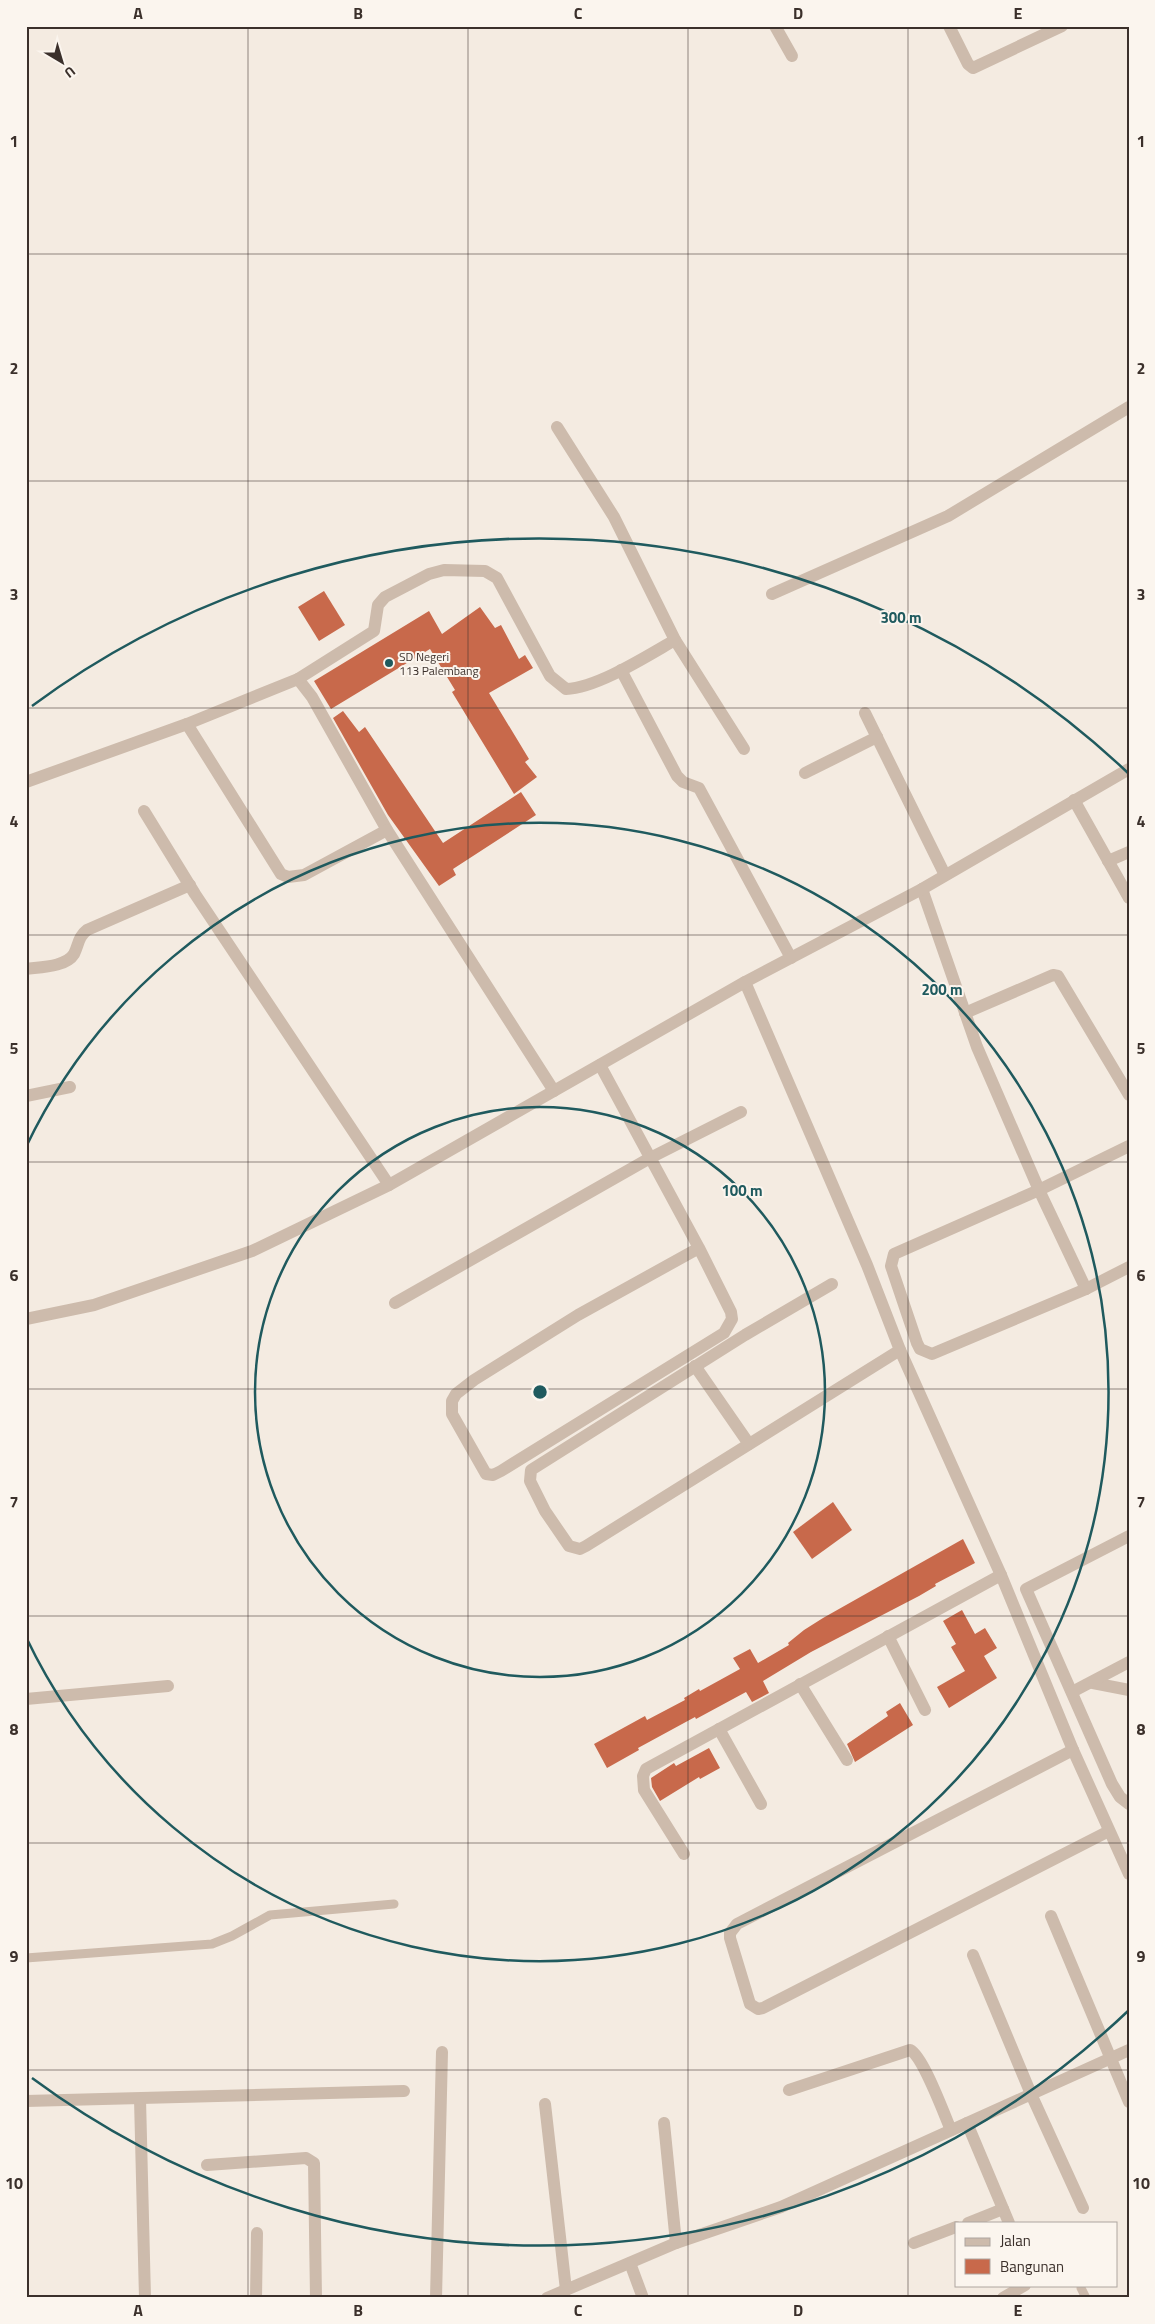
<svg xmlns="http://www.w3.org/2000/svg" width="1155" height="2324" font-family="'Titillium Web',sans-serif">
<rect width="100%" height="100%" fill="#f4ebe1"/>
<g fill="#c8694b">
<path d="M324,591l21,34 -26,16 -21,-34z"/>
<path d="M480,607l15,21 6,-3 18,34 6,-4 8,13 -44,25 40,66 -4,3 12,15 -23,17 -62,-102 3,-2 -25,-41 -99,60 -17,-28 115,-70 13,23z"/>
<path d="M343,711l16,21 6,-5 78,116 78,-51 15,23 -83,54 3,6 -17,11 -51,-71 -55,-97z"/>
<path d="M833,1502l19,28 -40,29 -19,-27z"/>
<path d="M963,1539l12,24 -40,21 1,2 -17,10 -108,56 -48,29 6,12 -17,9 -6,-10 -50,27 -1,-2 -57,31 1,2 -32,18 -13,-24 51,-28 2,4 38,-20 -1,-2 15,-9 1,2 40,-22 -7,-11 17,-9 8,14 31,-18 -1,-2 16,-13 19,-12z"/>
<path d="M962,1610l13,24 10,-6 12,20 -13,8 13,22 -48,30 -12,-21 28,-16 -14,-24 5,-3 -13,-23z"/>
<path d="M900,1703l13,22 -58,37 -8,-18 41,-28 -2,-4z"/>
<path d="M709,1748l11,20 -20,11 -1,-2 -39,24 -8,-14 -1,-9 23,-15 2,3z"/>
</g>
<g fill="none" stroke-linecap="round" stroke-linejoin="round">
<g stroke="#cdbbac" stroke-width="9">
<path d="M26,1958l186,-14 20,-8 38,-21 124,-11"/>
<path d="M1081,2288l5,10"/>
</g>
<g stroke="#cdbbac" stroke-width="12">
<path d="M775,26l17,30"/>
<path d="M949,26l19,38 5,4 89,-42"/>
<path d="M772,594l176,-78 181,-109"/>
<path d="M675,640l69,109"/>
<path d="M621,670l56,106 6,6 16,6 92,170"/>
<path d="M298,679l14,18 75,133 167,261"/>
<path d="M865,713l80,162"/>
<path d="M187,724l94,150 7,3 16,-2 83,-45"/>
<path d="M805,773l72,-36"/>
<path d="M26,782l161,-58 111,-45 76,-48 4,-26 7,-8 44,-23 15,-4 41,1 12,7 53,98 16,13c31,-1 81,-33 109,-49l-61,-123 -57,-90"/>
<path d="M1074,800l55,98"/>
<path d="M144,811l51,83 194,291"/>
<path d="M1108,861l21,-9"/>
<path d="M922,889l55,158 62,143 47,99"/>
<path d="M26,969c15,-2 40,-2 48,-15 5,-10 4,-17 13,-24l103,-45"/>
<path d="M745,982l122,283 33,85 101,225 72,175 56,124"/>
<path d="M965,1013l88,-38 5,1 71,119"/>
<path d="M600,1065l99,183 32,64 1,7 -8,14 -223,138 -8,4 -7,-1 -34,-60v-13l4,-7 18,-14 104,-65 121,-67"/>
<path d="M26,1096l44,-9"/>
<path d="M1129,1146l-90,44 -145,64 -3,12 26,77 3,6 12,5 154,-65 43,-22"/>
<path d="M832,1284l-87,51 -214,135 -1,11 15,30 24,35 11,3 6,-3 314,-196"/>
<path d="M395,1303l255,-145 91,-46"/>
<path d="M26,1319l68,-14 158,-54 137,-66 356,-203 177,-93 207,-120"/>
<path d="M695,1366l54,78"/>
<path d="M1129,1536l-103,53 86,195 8,13 9,7"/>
<path d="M888,1636l37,74"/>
<path d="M1093,1683l36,7"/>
<path d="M800,1684l47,76"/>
<path d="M1072,1692l57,-30"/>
<path d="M26,1699l142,-13"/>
<path d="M719,1729l42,75"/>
<path d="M1073,1750l-336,174 -7,9v5l20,66 8,5 5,-1 346,-177"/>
<path d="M684,1854l-40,-64 -1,-14 3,-7 355,-194"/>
<path d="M1051,1916l78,186"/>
<path d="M973,1955l58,139 52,114"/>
<path d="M789,2090l121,-40c13,6 34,64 41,80"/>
<path d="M140,2099l5,199"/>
<path d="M26,2101l378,-10"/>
<path d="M545,2104l21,186"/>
<path d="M664,2123l12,120"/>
<path d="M967,2123l42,100"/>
<path d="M207,2165l99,-7 8,5 2,135"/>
<path d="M968,2223l35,-14"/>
<path d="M914,2243l42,-16"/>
<path d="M630,2263l13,35"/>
<path d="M256,2298l1,-65"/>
<path d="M436,2298l6,-246"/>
<path d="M547,2298l129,-55 105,-36 348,-157"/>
<path d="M1003,2298l22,-13"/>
</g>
</g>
<path fill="none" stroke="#3b302b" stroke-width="1" stroke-opacity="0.55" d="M248,26v2272M468,26v2272M688,26v2272M908,26v2272M26,254h1103M26,481h1103M26,708h1103M26,935h1103M26,1162h1103M26,1389h1103M26,1616h1103M26,1843h1103M26,2070h1103"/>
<g fill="none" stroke="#1f5a5e" stroke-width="2.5">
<circle cx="540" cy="1392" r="285"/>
<path d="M26 1147A569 569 0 1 1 26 1637"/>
<path d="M1128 2011A854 854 0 0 1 32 2078M32 706A854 854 0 0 1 1128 773"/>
</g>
<circle fill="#1f5a5e" stroke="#fbf5ee" stroke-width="2" cx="389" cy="663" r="5"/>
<g text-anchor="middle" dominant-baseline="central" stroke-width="4" stroke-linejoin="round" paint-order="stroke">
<g font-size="12" fill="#3b302b" stroke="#fbf5ee" text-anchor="start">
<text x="399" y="656">SD Negeri<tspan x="399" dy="14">113 Palembang</tspan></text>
</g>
</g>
<circle cx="540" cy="1392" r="8" fill="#1f5a5e" stroke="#fbf5ee" stroke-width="2.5"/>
<g font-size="15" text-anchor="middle" font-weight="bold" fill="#1f5a5e" stroke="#fbf5ee" stroke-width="4" stroke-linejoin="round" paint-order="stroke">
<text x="901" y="623">300 m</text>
<text x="942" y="995">200 m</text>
<text x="742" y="1196">100 m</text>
</g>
<rect width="1155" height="2324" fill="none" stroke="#fbf5ee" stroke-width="55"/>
<rect x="955" y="2222" width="162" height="65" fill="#fbf5ee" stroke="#aea6a0"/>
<rect x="965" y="2238" width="25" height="8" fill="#cdbbac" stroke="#aea6a0"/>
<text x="1000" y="2246" font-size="15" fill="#3b302b">Jalan</text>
<rect x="965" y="2259" width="25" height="15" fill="#c8694b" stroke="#aea6a0"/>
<text x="1000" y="2272" font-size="15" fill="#3b302b">Bangunan</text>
<g transform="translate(62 62) rotate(142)" stroke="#fbf5ee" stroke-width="4" paint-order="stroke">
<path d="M0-4L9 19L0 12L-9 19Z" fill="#3b302b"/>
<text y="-8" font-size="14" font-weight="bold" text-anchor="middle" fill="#3b302b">U</text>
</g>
<rect x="28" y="28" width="1100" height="2268" fill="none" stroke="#3b302b" stroke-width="2"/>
<g font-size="16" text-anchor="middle" font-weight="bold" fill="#3b302b">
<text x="138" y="19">A</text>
<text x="358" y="19">B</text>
<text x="578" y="19">C</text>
<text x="798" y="19">D</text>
<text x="1018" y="19">E</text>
<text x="14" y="147">1</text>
<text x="1141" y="147">1</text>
<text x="14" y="374">2</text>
<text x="1141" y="374">2</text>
<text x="14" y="600">3</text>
<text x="1141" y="600">3</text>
<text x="14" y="827">4</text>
<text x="1141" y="827">4</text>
<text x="14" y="1054">5</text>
<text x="1141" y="1054">5</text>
<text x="14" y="1281">6</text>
<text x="1141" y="1281">6</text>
<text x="14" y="1508">7</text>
<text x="1141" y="1508">7</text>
<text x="14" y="1735">8</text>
<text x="1141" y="1735">8</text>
<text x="14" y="1962">9</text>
<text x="1141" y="1962">9</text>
<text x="14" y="2189">10</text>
<text x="1141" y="2189">10</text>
<text x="138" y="2316">A</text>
<text x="358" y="2316">B</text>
<text x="578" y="2316">C</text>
<text x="798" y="2316">D</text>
<text x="1018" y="2316">E</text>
</g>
</svg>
